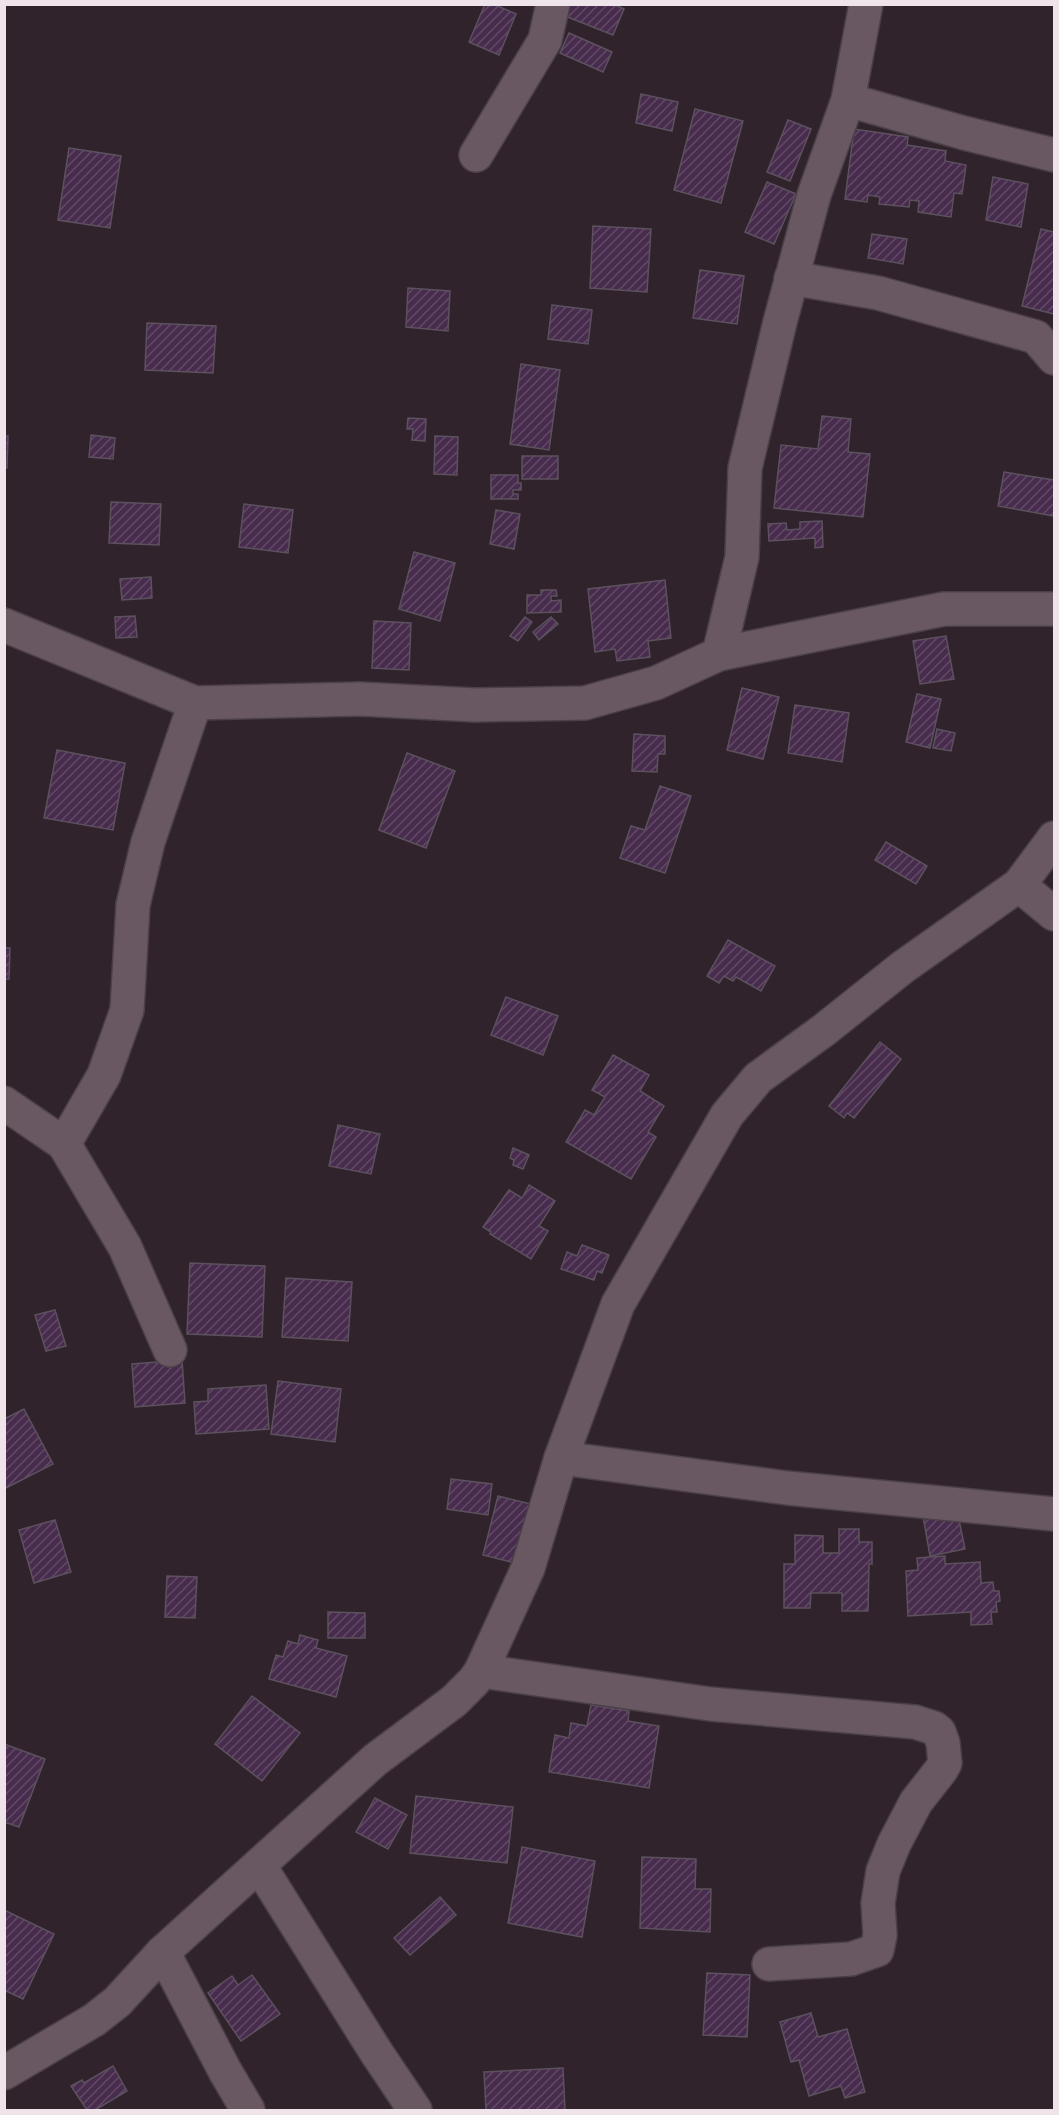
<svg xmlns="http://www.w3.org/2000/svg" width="1059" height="2115" font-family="'Public Sans',sans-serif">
<defs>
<pattern id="building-hatch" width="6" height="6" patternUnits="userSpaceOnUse" patternTransform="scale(1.5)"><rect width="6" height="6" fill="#472c4d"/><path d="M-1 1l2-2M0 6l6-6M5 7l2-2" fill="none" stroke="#624a67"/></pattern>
</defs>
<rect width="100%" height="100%" fill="#31232b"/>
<g fill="url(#building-hatch)" stroke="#5c515e" stroke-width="1.5">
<path d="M485,4h8l23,10 -17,41 -30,-13z"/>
<path d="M570,4h43l11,5 -11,26 -48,-19z"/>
<path d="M569,33l43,19 -9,20 -43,-19z"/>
<path d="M641,94l37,8 -6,29 -36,-8z"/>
<path d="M695,109l48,12 -22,82 -47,-13z"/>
<path d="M788,120l23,9 -21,52 -23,-9z"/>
<path d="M854,129l54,8 -1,8 39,6 -1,10 21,4 -4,29 -8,-1 -3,24 -33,-5 1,-11 -9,-1 -1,7 -30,-3 1,-7 -12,-2 -1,7 -22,-3z"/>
<path d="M69,148l52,8 -11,72 -52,-8z"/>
<path d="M993,177l35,7 -7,43 -35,-7z"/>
<path d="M767,182l29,12 -22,50 -29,-12z"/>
<path d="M593,226l58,3 -4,63 -57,-4z"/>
<path d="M1041,229l13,3v82l-32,-8z"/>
<path d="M872,234l35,5 -4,25 -35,-6z"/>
<path d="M700,270l44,6 -7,48 -44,-6z"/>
<path d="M408,288l42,3 -2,40 -42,-4z"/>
<path d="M552,305l40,5 -4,34 -40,-5z"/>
<path d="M147,323l69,3 -3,47 -68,-3z"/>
<path d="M521,364l39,6 -11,80 -39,-6z"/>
<path d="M822,416l29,3 -3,33 22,2 -7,63 -89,-9 7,-63 37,4z"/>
<path d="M408,418l18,1 -1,22 -13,-1 1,-11h-6z"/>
<path d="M91,435l24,3 -2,21 -24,-2z"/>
<path d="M4,436h4l-1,32h-3z"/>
<path d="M435,436l23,1 -1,38 -23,-1z"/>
<rect x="522" y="456" width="36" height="23"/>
<path d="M1004,472l50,8v36l-56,-10z"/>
<path d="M491,475h27v8h3v7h-8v4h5v5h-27z"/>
<path d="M111,502l50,2 -2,41 -50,-2z"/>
<path d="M244,504l49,6 -5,43 -49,-6z"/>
<path d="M496,510l24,4 -6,35 -24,-5z"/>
<path d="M822,521l1,26 -8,1v-10l-46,3 -1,-17 18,-1 1,7 13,-1v-7z"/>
<path d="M414,552l41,11 -15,58 -41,-12z"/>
<path d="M151,577l1,21 -30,2 -2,-21z"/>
<path d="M665,580l6,58 -23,3 2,16 -33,4 -2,-12 -20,3 -7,-63z"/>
<path d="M541,590h15l1,6h-6v5l10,-1v12l-34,1v-18h14z"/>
<path d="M135,616l2,21 -21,1 -1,-21z"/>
<path d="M525,617l7,5 -14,19 -8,-5z"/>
<path d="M551,617l7,7 -19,16 -6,-8z"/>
<path d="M374,621l37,2 -2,47 -37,-2z"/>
<path d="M946,636l8,43 -34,5 -7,-43z"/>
<path d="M742,688l37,9 -16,62 -36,-9z"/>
<path d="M917,694l24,5 -11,49 -24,-6z"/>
<path d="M795,705l54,8 -7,49 -54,-9z"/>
<path d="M937,729l18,4 -4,18 -18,-3z"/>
<path d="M634,734l31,2v18h-7l-1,18 -25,-1z"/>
<path d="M57,750l68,13 -12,67 -69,-12z"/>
<path d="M407,753l48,18 -29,77 -47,-18z"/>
<path d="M660,786l31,10 -26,77 -45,-15 11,-32 14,4z"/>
<path d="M886,842l41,24 -11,18 -41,-24z"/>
<path d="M728,940l47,26 -14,25 -25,-14 -3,4 -9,-5 -5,7 -12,-7z"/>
<path d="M4,948h6l-1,31h-5z"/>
<path d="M506,997l52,19 -15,39 -52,-20z"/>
<path d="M880,1042l21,17 -47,59 -7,-5 -3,5 -15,-12z"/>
<path d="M613,1055l36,20 -9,16 24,15 -16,26 8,5 -25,42 -65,-37 19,-32 9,5 11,-18 -13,-7z"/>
<path d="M338,1125l42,9 -9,40 -42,-8z"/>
<path d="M513,1148l16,7 -6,14 -10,-4 1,-5 -4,-2z"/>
<path d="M529,1185l26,16 -16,25 9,5 -17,28 -41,-25 1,-2 -8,-5 26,-37 13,8z"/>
<path d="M582,1245l27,10 -7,18 -5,-2 -3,9 -33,-11 6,-17 10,4z"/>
<path d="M190,1263l75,3 -3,71 -75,-3z"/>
<path d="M286,1278l66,4 -4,59 -66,-4z"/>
<path d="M55,1310l11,36 -20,5 -11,-36z"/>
<path d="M182,1360l3,43 -50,4 -3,-43z"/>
<path d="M278,1381l63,8 -6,53 -64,-8z"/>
<path d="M266,1385l3,44 -73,5 -2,-32 14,-1v-12z"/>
<path d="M24,1409l29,55 -49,25v-70z"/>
<path d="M451,1479l41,5 -4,31 -41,-6z"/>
<path d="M498,1496l37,9 -16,59 -36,-9z"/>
<path d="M957,1510l8,39 -35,7 -7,-40z"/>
<path d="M55,1520l16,52 -37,11 -15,-53z"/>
<path d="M839,1529h20v13h13v22h-3l-1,47h-26v-18h-31l-1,15h-26v-44h11v-29l28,1v17h16z"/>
<path d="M945,1556v8l35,-2 1,21 12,-1 1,9h5l1,10 -4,1 1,10h-6l1,12 -21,1v-13l-63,4 -2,-45 12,-1 -1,-12z"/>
<path d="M167,1576l30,1 -2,41 -30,-1z"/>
<path d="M328,1612l37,1v25h-37z"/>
<path d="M300,1635l18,5 -2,8 31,8 -11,41 -67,-18 7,-24 7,2 5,-16 10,3z"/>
<path d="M252,1696l48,37 -38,48 -47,-37z"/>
<path d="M591,1705l38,6 -1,10 31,5 -10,62 -100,-16 6,-37 14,3 2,-15 16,3z"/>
<path d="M4,1744l41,15 -26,68 -15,-5z"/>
<path d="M416,1796l97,11 -6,56 -97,-10z"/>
<path d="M375,1798l32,17 -19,34 -32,-17z"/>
<path d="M522,1847l73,14 -13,76 -74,-14z"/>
<path d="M642,1857l54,2 -1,30h16l-1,43 -70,-4z"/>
<path d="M440,1897l16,18 -46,40 -16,-17z"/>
<path d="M4,1910l50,24 -31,65 -19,-9z"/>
<path d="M707,1973l43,2 -3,62 -44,-2z"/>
<path d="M252,1975l28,39 -39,27 -33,-48 24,-17 6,9z"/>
<path d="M811,2013l7,24 29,-8 18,63 -20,6 -4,-12 -32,10 -10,-36 -8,2 -11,-40z"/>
<path d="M113,2066l14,25 -32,19h-8l-16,-24 11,-6 2,3z"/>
<path d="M563,2068l2,42h-79l-2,-38z"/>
</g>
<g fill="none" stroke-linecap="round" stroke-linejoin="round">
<g stroke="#4b4047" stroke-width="36">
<g id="minor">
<path d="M848,100l116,33 90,22"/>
<path d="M476,155l69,-115 8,-36"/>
<path d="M791,278l87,15 158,44 18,21"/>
<path d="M4,625l191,78 165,-4 115,6 110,-2 71,-20 63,-29 225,-45h110"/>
<path d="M719,654l23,-97 3,-89 35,-146 34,-127 34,-95 18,-96"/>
<path d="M1019,885l35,29"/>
<path d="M4,1103l60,41 40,-69 23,-65 6,-105 15,-63 47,-139"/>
<path d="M64,1144l61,103 45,103"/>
<path d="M561,1458l226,30 267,26"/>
<path d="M481,1671l229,33 205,18 19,6 5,4 4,11 2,20 -4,7 -25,32 -22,42 -11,27 -5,32 2,32 -3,15 -26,9 -82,5"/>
<path d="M259,1865l117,187 39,58"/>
<path d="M163,1952l62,119 23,39"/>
<path d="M4,2073l90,-53 23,-18 46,-50 96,-87 116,-105 79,-59 20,-20 7,-10 47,-103 33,-110 57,-154 109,-189 31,-37 66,-48 79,-63 116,-82 35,-47"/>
</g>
</g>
<use href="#minor" stroke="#695862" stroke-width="33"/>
</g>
<rect width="1059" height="2115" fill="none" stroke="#eee4ea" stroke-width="12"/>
</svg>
